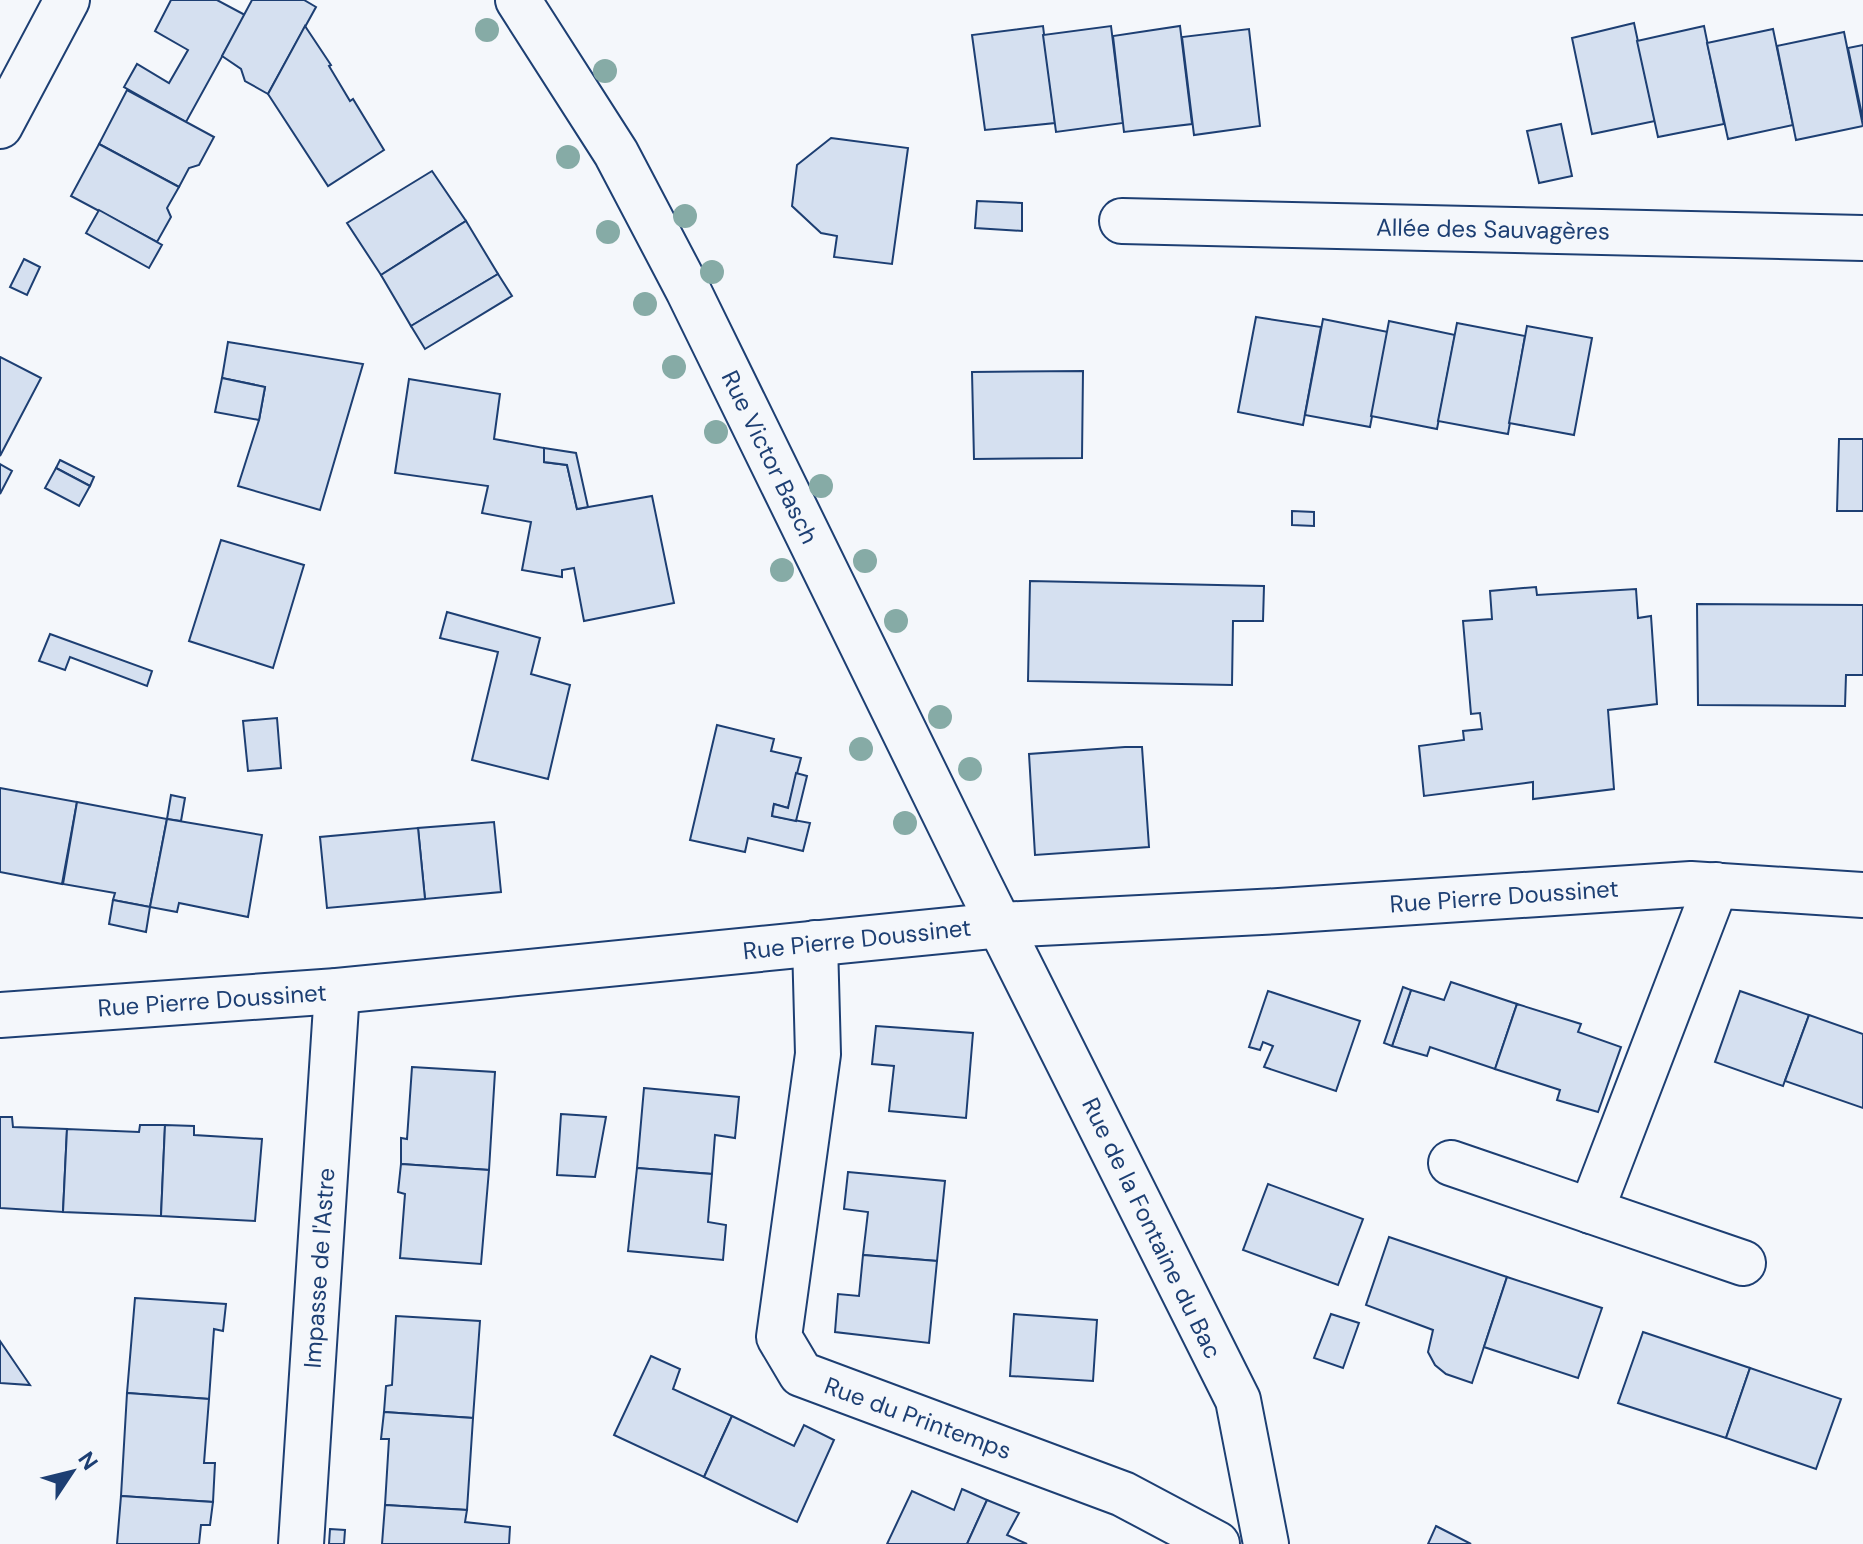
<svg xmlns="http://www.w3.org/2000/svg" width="1863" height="1544" font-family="'DM Sans',sans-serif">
<rect width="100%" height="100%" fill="#f4f7fb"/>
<g fill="#d5e0f0" stroke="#1d3f73" stroke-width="2">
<path d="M171,0h46l28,15 -59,107 -62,-35 13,-23 32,19 19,-33 -33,-19z"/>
<path d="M252,0h52l12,7 -48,87 -23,-13 -4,-12 -19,-13z"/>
<path d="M1634,23l21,98 -63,13 -20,-96z"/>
<path d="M305,26l26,39 -2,1 21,35 3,-2 31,51 -56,36 -60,-92z"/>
<path d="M1043,26l12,97 -70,7 -13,-95z"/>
<path d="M1111,26l12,97 -67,9 -13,-97z"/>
<path d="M1180,26l12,98 -68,8 -11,-96z"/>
<path d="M1704,26l20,98 -66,13 -21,-96z"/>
<path d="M1249,29l11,97 -66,9 -12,-98z"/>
<path d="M1773,29l20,96 -65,14 -21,-96z"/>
<path d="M1844,32l19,94 -67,14 -19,-94z"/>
<path d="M1863,45v75l-15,-72z"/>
<path d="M127,90l87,47 -15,28 -10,3 -10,19 -80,-43z"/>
<path d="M1561,124l11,52 -33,7 -12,-52z"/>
<path d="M831,138l77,10 -16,116 -58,-7 3,-21 -16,-3 -29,-27 5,-41z"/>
<path d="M99,144l80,43 -12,21 4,9 -14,25 -86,-46z"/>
<path d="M432,171l34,50 -85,54 -34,-52z"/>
<path d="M977,201l45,2v28l-47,-3z"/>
<path d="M99,210l63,35 -13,23 -63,-35z"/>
<path d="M466,221l32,53 -87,52 -30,-51z"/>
<path d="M24,259l16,8 -13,28 -17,-8z"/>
<path d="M498,274l14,22 -87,53 -14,-23z"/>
<path d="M1256,317l65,10 -18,98 -65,-13z"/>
<path d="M1323,319l65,13 -18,95 -65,-12z"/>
<path d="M1389,321l66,14 -18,94 -66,-13z"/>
<path d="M1457,323l68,13 -17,98 -70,-13z"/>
<path d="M1527,326l65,12 -18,97 -65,-12z"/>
<path d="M228,342l135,22 -43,146 -82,-24 21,-66 6,-33 -43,-9z"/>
<path d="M0,357l41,21 -41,78z"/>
<path d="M1083,371l-1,87 -108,1 -2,-87z"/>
<path d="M222,378l43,9 -6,33 -44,-8z"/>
<path d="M409,379l91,15 -6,45 50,9v14l23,3 10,44 75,-13 22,107 -90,18 -10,-53 -12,2v7l-40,-7 9,-48 -49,-9 6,-27 -93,-13z"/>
<path d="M1839,439h24v72h-26z"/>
<path d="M544,448l32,5 12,54 -11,2 -10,-44 -23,-3z"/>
<path d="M60,460l34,17 -4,9 -34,-18z"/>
<path d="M0,464l12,7 -12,23z"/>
<path d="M56,468l34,18 -11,20 -34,-18z"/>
<path d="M1292,511l22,1v14l-22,-1z"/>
<path d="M221,540l83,25 -31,103 -84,-27z"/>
<path d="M1030,581l234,5 -1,35h-30l-1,64 -204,-4z"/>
<path d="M1536,587l1,8 99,-6 2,29 13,-2 6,88 -49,6 6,79 -81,10v-17l-109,14 -5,-50 45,-6 -1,-9 19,-2 -2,-16 -9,1 -8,-93 29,-2 -2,-28z"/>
<path d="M1697,604l166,1v70h-17l-1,31 -147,-1z"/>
<path d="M447,612l93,26 -9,36 39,11 -22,94 -76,-19 26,-108 -58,-14z"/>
<path d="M50,634l102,37 -5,15 -77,-29 -5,13 -26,-9z"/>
<path d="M277,718l4,50 -33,3 -5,-50z"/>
<path d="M717,725l57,14 -3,12 30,7 -13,50 -14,-4 -2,12 38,7 -7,28 -55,-13 -3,14 -55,-12z"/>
<path d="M1125,747h17l7,100 -114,8 -6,-101z"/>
<path d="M796,773l11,3 -11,45 -24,-5 2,-12 14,4z"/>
<path d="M0,788l77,14 -15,82 -62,-12z"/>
<path d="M171,795l14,3 -4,23 -14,-2z"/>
<path d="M77,802l90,17 -17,88 -37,-7 2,-7 -52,-9z"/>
<path d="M167,819l95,16 -14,82 -69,-14 -2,9 -27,-5z"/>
<path d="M494,822l7,70 -76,7 -7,-71z"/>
<path d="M418,828l7,71 -98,9 -7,-71z"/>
<path d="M113,900l37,7 -4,25 -37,-8z"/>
<path d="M1451,982l66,22 -22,65 -65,-22 -3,9 -35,-10 19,-56 33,10z"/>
<path d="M1403,987l8,3 -19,56 -8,-3z"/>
<path d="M1268,991l92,30 -24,70 -72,-24 9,-21 -10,-4 -3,8 -11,-3z"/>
<path d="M1740,991l69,24 -26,71 -68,-24z"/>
<path d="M1517,1004l64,20 -3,8 43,15 -23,65 -41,-12 3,-10 -65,-21z"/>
<path d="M1809,1015l54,19v74l-78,-27z"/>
<path d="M876,1026l97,7 -7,85 -77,-7 5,-45 -22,-2z"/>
<path d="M412,1067l83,5 -6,98 -88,-6v-26l6,1z"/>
<path d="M644,1088l95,9 -4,41 -20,-3 -3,39 -75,-6z"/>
<path d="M561,1114l45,3 -11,60 -38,-2z"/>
<path d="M0,1117h12l1,10 54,2 -4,83 -63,-4z"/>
<path d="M140,1125h25l-4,91 -98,-4 4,-83 72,3z"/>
<path d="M165,1125l29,1v9l68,4 -7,82 -94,-5z"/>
<path d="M401,1164l88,6 -8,94 -81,-6 5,-64 -7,-2z"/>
<path d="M637,1168l75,6 -4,48 18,3 -3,35 -95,-9z"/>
<path d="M848,1172l97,9 -8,80 -74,-6 5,-43 -24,-3z"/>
<path d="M1268,1184l95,35 -25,66 -95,-35z"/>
<path d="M1389,1237l118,40 -35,106 -26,-9 -11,-9 -7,-13 5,-22 -67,-25z"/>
<path d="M863,1255l74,6 -8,82 -94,-11 3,-38 21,2z"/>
<path d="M1507,1277l95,31 -24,70 -94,-31z"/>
<path d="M135,1298l91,6 -3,27 -9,-2 -5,70 -82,-6z"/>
<path d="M1014,1314l83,6 -4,61 -83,-5z"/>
<path d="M1331,1314l28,9 -16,45 -29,-10z"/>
<path d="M396,1316l84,5 -7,97 -89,-6 2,-26 6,-1z"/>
<path d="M1643,1332l107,36 -24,70 -108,-35z"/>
<path d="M0,1341l30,44 -30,-2z"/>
<path d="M651,1356l29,13 -7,20 59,27 -28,61 -90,-42z"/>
<path d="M1750,1368l91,31 -25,70 -90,-31z"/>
<path d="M127,1393l82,6 -5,64h11l-2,39 -92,-6z"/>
<path d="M384,1412l89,6 -6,92 -82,-5 4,-66h-8z"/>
<path d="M732,1416l62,30 10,-21 30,15 -37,82 -93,-45z"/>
<path d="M962,1489l25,11 -20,44h-80l25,-53 42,19z"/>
<path d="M121,1496l92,6 -3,23h-9l-2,19h-82z"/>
<path d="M987,1500l32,13 -12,22 20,9h-60z"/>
<path d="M385,1505l82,5 -2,12 45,5 -1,17h-127z"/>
<path d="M1436,1526l35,18h-43z"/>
<path d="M330,1529l15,1 -1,14h-15z"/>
</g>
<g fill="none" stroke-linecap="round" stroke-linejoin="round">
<g stroke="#1d3f73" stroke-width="48">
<g id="minor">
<path d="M518,0l98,153 72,137 289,590 261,520 28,144"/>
<path d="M0,126l67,-126"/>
<path d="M1122,221l741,17"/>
<path d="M815,943l3,111 -39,283 22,37 322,120 94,50"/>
<path d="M0,1015l337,-24 664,-66 278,-14 412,-27 172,11"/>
<path d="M1451,1163l292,100"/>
<path d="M1591,1211l125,-326"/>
<path d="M301,1544l36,-553"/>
</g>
</g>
<use href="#minor" stroke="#f4f7fb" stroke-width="44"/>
</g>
<g fill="#86aba6">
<circle cx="487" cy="30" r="12"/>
<circle cx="605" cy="71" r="12"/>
<circle cx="568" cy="157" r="12"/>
<circle cx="685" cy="216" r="12"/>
<circle cx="608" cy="232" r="12"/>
<circle cx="712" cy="272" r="12"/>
<circle cx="645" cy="304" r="12"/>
<circle cx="674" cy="367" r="12"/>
<circle cx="716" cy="432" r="12"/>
<circle cx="821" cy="486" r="12"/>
<circle cx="865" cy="561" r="12"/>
<circle cx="782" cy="570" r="12"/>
<circle cx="896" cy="621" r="12"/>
<circle cx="940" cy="717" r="12"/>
<circle cx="861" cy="749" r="12"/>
<circle cx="970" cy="769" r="12"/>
<circle cx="905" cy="823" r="12"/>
</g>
<g text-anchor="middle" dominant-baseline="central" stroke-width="6" stroke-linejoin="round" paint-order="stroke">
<g font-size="24" fill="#1d3f73" stroke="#f4f7fb">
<text transform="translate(1493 229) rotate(1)">Allée des Sauvagères</text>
<text transform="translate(770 457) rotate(64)">Rue Victor Basch</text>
<text transform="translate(1504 896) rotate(-4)">Rue Pierre Doussinet</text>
<text transform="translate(857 939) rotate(-6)">Rue Pierre Doussinet</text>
<text transform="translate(212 1000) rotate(-4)">Rue Pierre Doussinet</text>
<text transform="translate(1152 1228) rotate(64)">Rue de la Fontaine du Bac</text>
<text transform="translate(319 1268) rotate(-86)">Impasse de l'Astre</text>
<text transform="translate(918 1418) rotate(20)">Rue du Printemps</text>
</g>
</g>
<g transform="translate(72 1472) rotate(55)" stroke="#f4f7fb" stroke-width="6" paint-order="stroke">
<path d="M0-6L14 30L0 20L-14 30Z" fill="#1d3f73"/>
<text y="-12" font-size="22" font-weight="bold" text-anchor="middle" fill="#1d3f73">N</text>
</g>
</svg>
